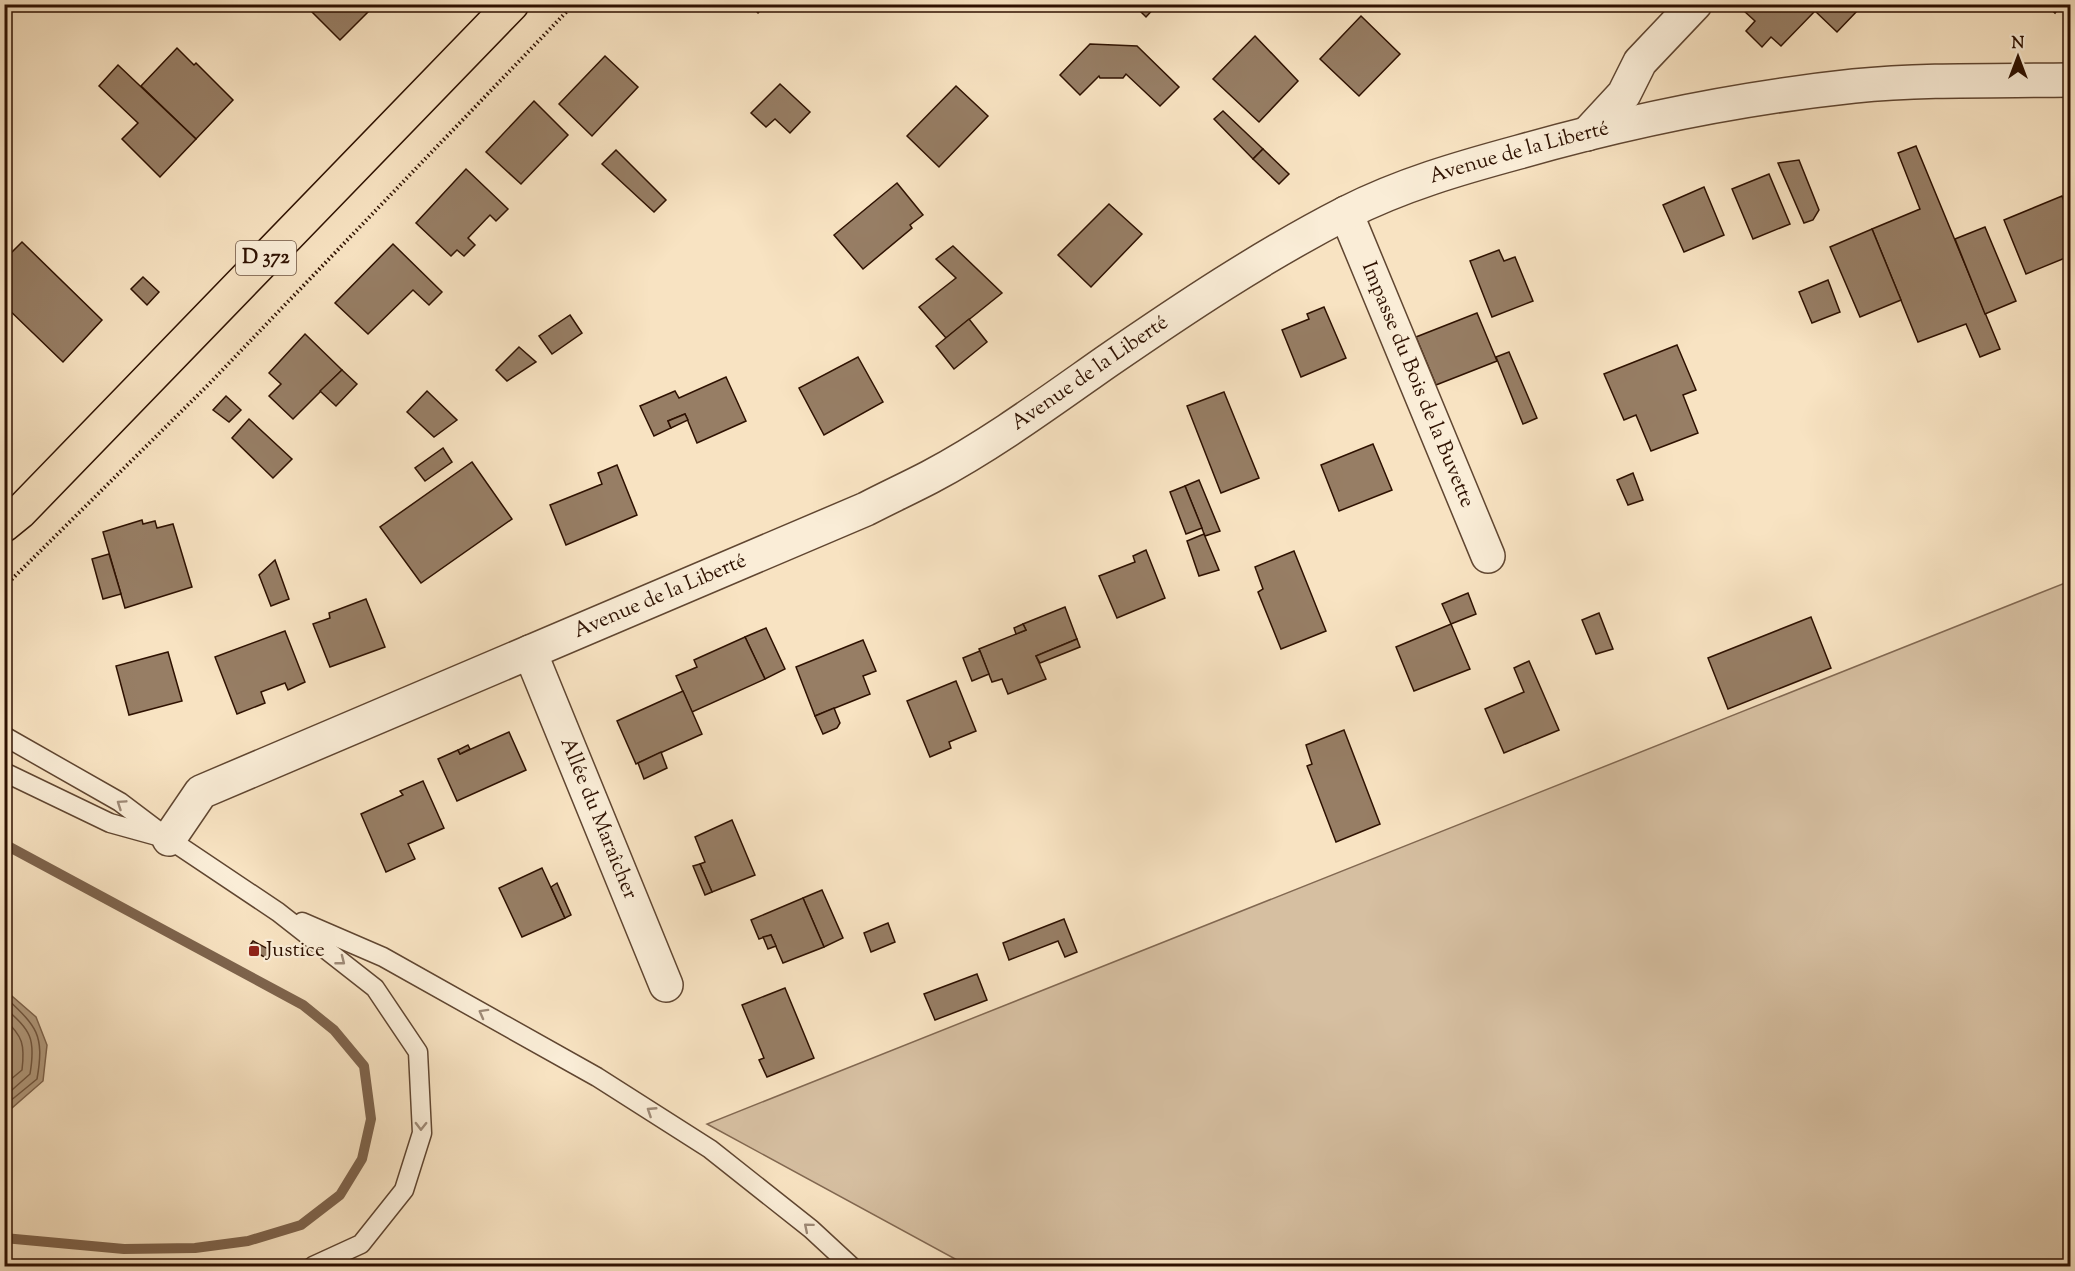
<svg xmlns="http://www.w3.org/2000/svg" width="2075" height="1271" font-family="'Sorts Mill Goudy',serif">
<rect width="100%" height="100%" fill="#f8e3c2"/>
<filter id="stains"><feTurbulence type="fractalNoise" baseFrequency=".00333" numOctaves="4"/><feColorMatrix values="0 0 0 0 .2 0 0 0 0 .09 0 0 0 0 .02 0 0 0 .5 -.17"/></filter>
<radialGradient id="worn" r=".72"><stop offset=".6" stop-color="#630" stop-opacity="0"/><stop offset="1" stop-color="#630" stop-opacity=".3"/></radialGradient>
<path fill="#d6bfa1" stroke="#826851" stroke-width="1.5" d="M2070,581v685h-1102l-261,-142z"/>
<path fill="#b39c80" stroke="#7e644d" stroke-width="1.5" d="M5,990l31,27 11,28 -4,36 -38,33z"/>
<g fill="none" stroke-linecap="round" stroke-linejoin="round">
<g stroke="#705640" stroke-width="1.5">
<path d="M4,996c32,30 41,37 33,83l-33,27"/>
<path d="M4,1007c27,24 32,31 26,67l-26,23"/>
<path d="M4,1019c19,17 21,26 18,51l-18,15"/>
</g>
<path stroke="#7e644d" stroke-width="10" d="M4,844l299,161 31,25 30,36 7,53 -9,40 -22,36 -39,30 -53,16 -53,7 -71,1 -120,-11"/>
</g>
<g fill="#977e65" stroke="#2e1101" stroke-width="1.5">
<path d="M304,4h56l8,8 -28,28z"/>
<path d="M749,4h17l-8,9z"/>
<path d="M1133,4h25l-12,13z"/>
<path d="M1396,4h12l-6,7z"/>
<path d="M1750,4h102l6,6 -21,22 -22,-21 -34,35 -10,-9 -9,10 -16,-16 9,-10 -11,-10z"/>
<path d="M2046,4h16l-7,9z"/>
<path d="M1361,16l39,38 -41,42 -39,-37z"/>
<path d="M1255,36l43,45 -39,41 -46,-43z"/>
<path d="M1090,44l47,2 42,41 -19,19 -34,-32 -3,4h-23l-1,-2 -19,19 -20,-20z"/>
<path d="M177,48l17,17 2,-2 37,37 -37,39 -55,-53z"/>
<path d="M605,56l33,31 -46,49 -33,-32z"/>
<path d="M118,65l78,74 -36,38 -38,-38 16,-16 -39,-37z"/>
<path d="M780,84l30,28 -20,21 -15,-14 -9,8 -15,-14z"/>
<path d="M956,86l32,30 -49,51 -32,-31z"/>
<path d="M534,101l34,34 -47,49 -35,-32z"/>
<path d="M1223,111l40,38 -10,10 -39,-40z"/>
<path d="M1916,146l84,203 -20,8 -14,-33 -48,18 -46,-113 48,-20 -22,-56z"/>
<path d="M1263,149l26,25 -10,10 -26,-25z"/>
<path d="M616,150l50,50 -12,12 -52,-48z"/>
<path d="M1799,160l20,50 -6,10 -9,3 -26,-60z"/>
<path d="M466,169l42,40 -12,12 -6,-6 -22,23 7,7 -11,11 -7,-6 -6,6 -35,-33z"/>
<path d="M1769,174l21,50 -37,15 -21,-50z"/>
<path d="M897,183l26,32 -13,10 2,3 -49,41 -29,-34z"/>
<path d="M1704,187l20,48 -40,17 -21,-47z"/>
<path d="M2062,196l8,20v40l-44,18 -22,-54z"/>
<path d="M1109,204l33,30 -51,53 -33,-32z"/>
<path d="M1985,227l31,74 -31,13 -30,-75z"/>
<path d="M1872,229l29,71 -41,17 -30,-70z"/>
<path d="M22,242l80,78 -39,42 -59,-57v-45z"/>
<path d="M393,244l49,48 -13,13 -16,-15 -45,44 -33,-31z"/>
<path d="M953,246l49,47 -56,45 -27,-31 37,-29 -20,-19z"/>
<path d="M1499,250l5,11 11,-4 18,44 -41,16 -22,-56z"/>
<path d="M143,277l16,15 -12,13 -16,-16z"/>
<path d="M1828,280l12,32 -28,11 -13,-31z"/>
<path d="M1324,307l22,51 -45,19 -19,-47 27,-11 -2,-5z"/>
<path d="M1477,313l20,48 -61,24 -20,-48z"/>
<path d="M570,315l12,18 -30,21 -13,-18z"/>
<path d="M969,319l18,23 -33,27 -18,-23z"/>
<path d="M305,334l37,36 -49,49 -24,-23 12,-12 -12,-11z"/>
<path d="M1677,345l19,45 -13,5 15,38 -47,18 -15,-36 -12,5 -20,-46z"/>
<path d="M519,347l17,15 -29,19 -11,-11z"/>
<path d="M1509,352l28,66 -14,6 -27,-67z"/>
<path d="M858,357l25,45 -59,33 -25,-47z"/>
<path d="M342,370l15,14 -21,22 -16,-15z"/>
<path d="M726,377l20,44 -49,22 -12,-29 -17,7 3,7 -17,8 -14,-30 35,-15 4,7z"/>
<path d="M427,391l30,29 -23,17 -27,-25z"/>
<path d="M1224,392l35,86 -38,15 -34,-87z"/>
<path d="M226,396l15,14 -12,12 -16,-12z"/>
<path d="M685,414l3,6 -17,8 -3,-7z"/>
<path d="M249,419l43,40 -19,19 -41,-40z"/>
<path d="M1373,444l19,46 -53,21 -18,-46z"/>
<path d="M443,448l9,14 -27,19 -10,-13z"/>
<path d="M472,462l40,57 -91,64 -41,-56z"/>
<path d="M617,465l20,50 -71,30 -16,-40 52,-21 -4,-11z"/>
<path d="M1633,473l10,27 -15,5 -11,-25z"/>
<path d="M1199,480l21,51 -15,5 -20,-50z"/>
<path d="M1185,486l17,42 -16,6 -16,-42z"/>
<path d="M142,520l1,4 12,-3 2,7 16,-4 19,63 -67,21 -22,-76z"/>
<path d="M1204,534l15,36 -20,6 -12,-35z"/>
<path d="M1146,550l19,48 -48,20 -18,-42 36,-14 -2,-6z"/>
<path d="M1294,551l32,80 -45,18 -23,-57 5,-3 -8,-22z"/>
<path d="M109,554l12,40 -18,5 -11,-40z"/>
<path d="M275,560l14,39 -18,7 -12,-31z"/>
<path d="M1468,593l8,21 -25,10 -9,-20z"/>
<path d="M366,599l19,48 -55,20 -17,-43 17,-6 -1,-5z"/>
<path d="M1065,607l12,32 -41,17 10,23 -38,15 -6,-15 -10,3 -13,-33 47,-19 -3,-6z"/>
<path d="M1599,613l14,36 -17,5 -14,-34z"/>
<path d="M1811,617l20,51 -103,41 -20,-51z"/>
<path d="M1023,624l3,6 -10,4 -2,-6z"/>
<path d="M1451,624l19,45 -56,22 -18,-44z"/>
<path d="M766,628l19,41 -20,10 -20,-42z"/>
<path d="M285,631l20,51 -17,8 -3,-7 -24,9 4,11 -28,11 -22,-57z"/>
<path d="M745,637l20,42 -73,33 -16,-36 21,-9 -3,-7z"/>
<path d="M1077,639l3,8 -40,16 -4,-7z"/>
<path d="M863,640l13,31 -13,5 7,18 -55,22 -19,-49z"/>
<path d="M980,651l9,23 -17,7 -9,-23z"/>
<path d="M168,652l14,49 -53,14 -13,-49z"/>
<path d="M1529,661l30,69 -55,23 -19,-44 39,-17 -10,-24z"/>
<path d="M956,681l20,50 -27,11 2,6 -21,9 -23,-56z"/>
<path d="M683,691l19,43 -66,30 -19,-43z"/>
<path d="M834,708l6,15 -3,5 -14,6 -8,-18z"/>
<path d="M1344,730l36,94 -44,18 -29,-76 5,-2 -6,-19z"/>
<path d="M509,732l17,38 -69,31 -19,-42 20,-9 2,4z"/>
<path d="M468,745l2,4 -10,5 -2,-4z"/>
<path d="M661,752l6,16 -23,11 -6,-16z"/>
<path d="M423,781l21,47 -36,16 7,15 -29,13 -25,-58 42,-19 -3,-4z"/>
<path d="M732,820l23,55 -43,17 -12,-28 5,-2 -10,-25z"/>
<path d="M700,864l12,28 -7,3 -12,-29z"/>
<path d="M542,868l23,50 -43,19 -23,-49z"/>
<path d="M557,883l14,32 -6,3 -14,-31z"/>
<path d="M822,890l21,48 -19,9 -21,-49z"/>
<path d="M803,898l21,49 -41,16 -12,-28 -12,4 -8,-19z"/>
<path d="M1064,919l13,33 -12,5 -7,-16 -49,19 -6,-17z"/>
<path d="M888,923l7,19 -24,10 -7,-19z"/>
<path d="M771,935l5,11 -8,3 -5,-12z"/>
<path d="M253,941l19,10 -4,8 -20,-11z"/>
<path d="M977,974l10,26 -52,20 -11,-26z"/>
<path d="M785,988l29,70 -47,19 -8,-17 5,-2 -22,-53z"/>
</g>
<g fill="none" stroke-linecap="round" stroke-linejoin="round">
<g stroke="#604631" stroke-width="21">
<g id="service">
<path d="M4,736l116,66 49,37 109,73 97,76 43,64 4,81 -18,57 -43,54 -48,22"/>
<path d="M4,772l106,51 47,13"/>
<path d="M302,922l81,35 214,120 113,72 101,80 40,37"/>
</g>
</g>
<g stroke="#604631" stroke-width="36">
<g id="minor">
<path d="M1587,134l37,-40 16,-32 55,-58"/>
<path id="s1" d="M1346,213l142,343"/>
<path id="s2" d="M530,652l136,333"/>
<path id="s3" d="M169,839l32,-47 665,-283c21,-11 43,-21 64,-32 62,-33 119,-75 176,-115 77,-53 156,-106 240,-149 55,-28 114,-45 173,-61 109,-31 222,-54 335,-66 72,-7 145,-5 216,-6"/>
</g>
</g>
<g stroke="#2e1101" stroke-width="36">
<path id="primary" d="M4,525l16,-13 492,-508"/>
</g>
<path stroke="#2e1101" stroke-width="4" stroke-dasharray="1.5 3" stroke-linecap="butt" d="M4,583h4l198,-196 368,-383"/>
<use href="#service" stroke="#faedd7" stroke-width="18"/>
<use href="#minor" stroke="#faedd7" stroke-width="33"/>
<use href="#primary" stroke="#f8e3c2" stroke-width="33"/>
</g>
<defs><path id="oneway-chevron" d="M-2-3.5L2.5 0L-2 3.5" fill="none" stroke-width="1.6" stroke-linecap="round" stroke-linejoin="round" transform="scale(1.5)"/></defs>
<g stroke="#9e8a77">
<use href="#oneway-chevron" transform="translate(121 804) rotate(-146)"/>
<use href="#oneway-chevron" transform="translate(341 961) rotate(38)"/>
<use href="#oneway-chevron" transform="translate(483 1013) rotate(-151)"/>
<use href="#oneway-chevron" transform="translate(651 1111) rotate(-147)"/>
<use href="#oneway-chevron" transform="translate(421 1126) rotate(91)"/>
<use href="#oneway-chevron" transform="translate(808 1227) rotate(-140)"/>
</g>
<rect fill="#8f2418" stroke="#faedd7" stroke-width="2" x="248" y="945" width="12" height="12" rx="3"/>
<g text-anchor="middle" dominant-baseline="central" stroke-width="4.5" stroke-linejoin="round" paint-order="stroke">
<rect fill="#faedd7" stroke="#6b5341" stroke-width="1.5" x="236" y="241" width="60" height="34" rx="4.5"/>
<g font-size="20" font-weight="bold" fill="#2e1101">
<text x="266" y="258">D 372</text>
</g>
<g font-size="21" fill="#2e1101" stroke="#faedd7">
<text stroke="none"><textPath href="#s3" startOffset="1528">Avenue de la Liberté</textPath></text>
<text stroke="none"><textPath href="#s3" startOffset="1042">Avenue de la Liberté</textPath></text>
<text stroke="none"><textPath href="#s1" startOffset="186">Impasse du Bois de la Buvette</textPath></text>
<text stroke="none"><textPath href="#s3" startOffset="556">Avenue de la Liberté</textPath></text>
<text stroke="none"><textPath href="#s2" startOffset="180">Allée du Maraîcher</textPath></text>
</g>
<g font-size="21" fill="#2e1101" stroke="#faedd7" text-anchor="start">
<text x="266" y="951">Justice</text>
</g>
</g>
<rect width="2075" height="1271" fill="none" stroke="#f8e3c2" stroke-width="24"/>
<rect x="6" y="6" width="2063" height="1259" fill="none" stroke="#2e1101" stroke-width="3"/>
<rect x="12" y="12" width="2051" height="1247" fill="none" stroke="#2e1101" stroke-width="1.5"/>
<g transform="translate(2018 57)" stroke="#faedd7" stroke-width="4.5" paint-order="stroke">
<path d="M0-4.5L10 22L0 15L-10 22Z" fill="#2e1101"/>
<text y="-9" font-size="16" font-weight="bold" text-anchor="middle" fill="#2e1101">N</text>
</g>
<rect width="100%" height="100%" filter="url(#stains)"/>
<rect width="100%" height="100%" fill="url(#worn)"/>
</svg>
